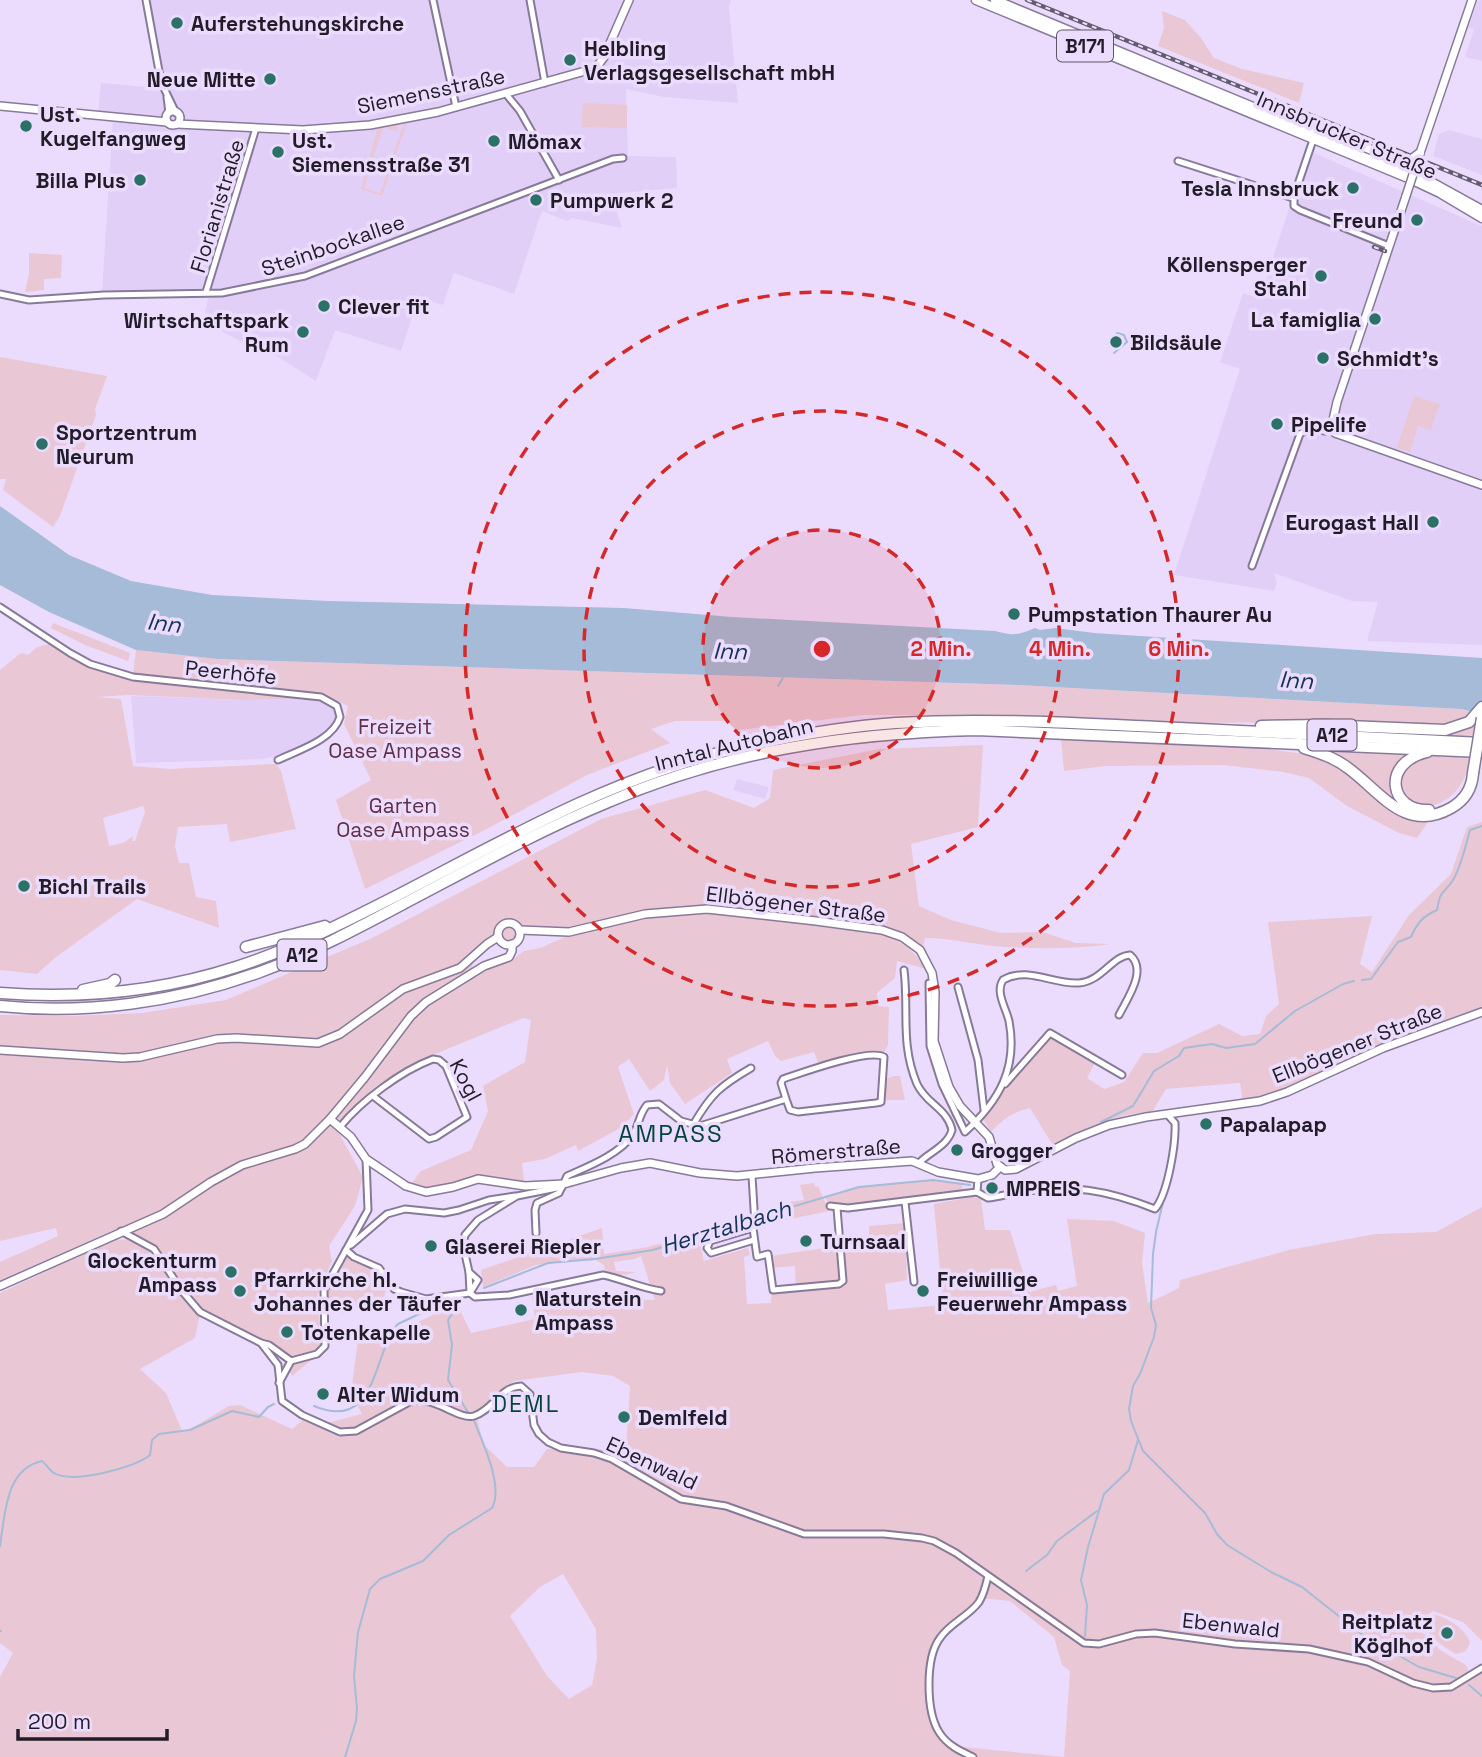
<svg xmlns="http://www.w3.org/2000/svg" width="1482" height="1757" font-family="'Space Grotesk',sans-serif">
<rect width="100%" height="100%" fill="#ebdcfe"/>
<g fill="#e1cff8">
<path d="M146,0h585l-2,6 9,97 -74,-6 -38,-8 2,67 48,1 1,31 -66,6 11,34 -50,-10 -5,3 -25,-10 -28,83 -60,-21 -11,32 -24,-8 -18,54 -66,-21 -19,51 -49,-31 -27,-9 -19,-10 -16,-19 6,-24 -109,4 11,-175 -15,-2 3,-32 60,5z"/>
<path d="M1478,0h4v61l-17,-4 9,-28 -6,-1z"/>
<path d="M1449,130l33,9v36l-49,-19 6,-22z"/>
<path d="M1314,153l168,73v419l-115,-4 11,-39 -26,-1 -78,-28 3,9 -3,9 -100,-16 66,-206 -20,-7 23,-69 17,5 30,-93z"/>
<path d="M131,696l113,4 69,-1 12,2 5,4 6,7v8l-5,7 -21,15 -28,14 -21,3 -125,4z"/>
<path d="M737,779l32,8 -4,12 -32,-9z"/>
</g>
<g fill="#eac7d4" fill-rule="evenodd">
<path d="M1162,11l23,9 16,18 13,20 28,11 62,14 -5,20 -141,-57 6,-18z"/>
<path d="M583,103l44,2v23l-46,-1z"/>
<path d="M404,123h2v2l-24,71 -21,-7 16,-59 4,-4 17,-1 -1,6 -14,-4 -19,61 16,5z"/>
<path d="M29,253l33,2 -1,23 -17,1v11l-19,2 4,-18z"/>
<path d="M0,357l107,19 -12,33 1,6 -36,101 -7,11 -50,-37 3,-11h-6z"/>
<path d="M1414,396l26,8 -9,26 -13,-4 -8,26 -13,-4z"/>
<path d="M53,623l77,30 -2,8 -43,-16 -34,-17z"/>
<path d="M49,644l41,22 42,13 181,20 -69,1 -116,-5 -31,2 24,2 12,67 36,3 107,-5 5,7 15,58 -66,13 -3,-18 -49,3 -3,19 4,17h10l7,34 20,4 3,27 -82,-29 -81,58 -19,17 -37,-4v-300l21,-17 7,2 9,-8zM143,806l2,6 -10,29h-3l1,-5 -10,7 -14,3 -6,-28z"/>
<path d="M136,650l82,9 800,26 443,24 21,5v22l-26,-1 -64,-10 -76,-3 -122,1 -167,-8h-164l-125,15 -12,-9h-51l-24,8 19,14 -83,32 -100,54 -122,60 -29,-89 35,-20 -27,-56 4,-18 -25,-12 -88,-8 -102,-12z"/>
<path d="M1061,739l212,11 41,5 28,13 53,46 33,8 -11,16 -18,-5 -52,-27 -38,-28 -26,-6 -59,-7 -118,1 -42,5z"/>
<path d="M983,745l-5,82 -67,17 8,62 32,14 50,13 41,-1 34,11 35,1c-34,5 -70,5 -104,3 -28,-1 -54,-9 -82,-9l-2,9 -32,-19 -74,-10 -1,3 -109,-12 -62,5 -101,17 -24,-1 -2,11 -8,4 -10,-4 -3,-10 -22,19 -3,19 38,-8 14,-10 16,-3 25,-11 78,-19 62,-5 40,3 139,19c21,8 30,16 42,34l-29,-8 -2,17 -18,15 1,13 11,1 -1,38 -4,8h-16l-49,12 -5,-13 -33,9 -6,-5 -7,-15 -41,18 5,14 -47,31 -15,-21 -3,-18 -3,15 -14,11 -21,-32 -11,8 16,47 -12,13 -44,24 -2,-6 -31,14 -23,4 2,19 -39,-7 -61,14 -13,-5 10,-13 50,-21 17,-39 -5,-25 42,-24 6,-42 -8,-2 -100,41 -47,27 -31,29 -5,20 23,42 -8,29 -26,40 3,15 -15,35 5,47 -3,5 2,4 -29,24 -3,-6 6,-6c-5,-16 -69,-41 -87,-51l-9,5 -4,20 -55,31 26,24 17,40 46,-27 11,-1 52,24 12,-10 15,6 43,-11 -11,-21 7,-54 25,-5 11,10 5,-13 38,-18 21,-7 13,27 64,-14 -3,-23 123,4 -14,-44 -6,3 -21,3 2,9 20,1c-10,4 -20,3 -31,0l-1,-7 -10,-6 -58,6 -53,22 -2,-17 121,-42 2,26 39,-6 45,-11 72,-22 21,-12 23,-3 -4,-15 14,-2 1,4 3,-1 11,25 -48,10 -4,-4 -21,3 -3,5 -12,4 -1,-3 -34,11 -6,7 4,17 44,-13 2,7 -6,2 3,47 24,-1 1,-10 24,-3 -1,-24 -23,2 -1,-12 53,-8h45v-22l36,-3 2,57 -22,4 3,26 55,-5 -9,-101 38,-7 9,2 4,31h25l19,62 27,-7 2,6 19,-5 -10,-67 47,2 31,12 -3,30 6,40 31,-15 1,-8 109,-30 86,-16 61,-2 46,-25v434l-19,-19 -30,-11 -10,7 -1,14 18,18 26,15 3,8c-9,6 -18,13 -29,13 -25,0 -48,-16 -71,-25 -36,-14 -83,-19 -122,-17l1,3c39,2 76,5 113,16 29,8 57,32 88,27 12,-2 23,-13 33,-19v86h-507l-21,-11 110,11 6,-86 -8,-6 -8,-28 -44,-36 -30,-3c-10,15 -29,22 -40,37 -16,22 -16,77 -1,100 7,10 19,17 31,22h-970v-80l13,-24 -13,-10v-350l116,-54 10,1 -5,-13 -121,53v-18l58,-26 -2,-8 -56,13v-226l72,1 70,-3 84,-13 146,-62 229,-119 104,-29 49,18 16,-10 3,-28 106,-21zM582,1372l31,4 17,10 -4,64 -79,-1 -13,18h-27l-24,-23 -7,-31 38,-32zM563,1574l33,55 1,30 -5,26 -23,14 -22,-23 -37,-60 30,-29z"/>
<path d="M1333,752l75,3c-18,15 -13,24 -10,46l-3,3z"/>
<path d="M1433,756l38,2c-6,29 -26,55 -58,46 -25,-24 -12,-45 20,-48z"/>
<path d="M1482,822v187l-88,31 -103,47 -48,14 -3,-18 -74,6 -14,23c-31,-1 -72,20 -100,32l-22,-36c-17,4 -27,11 -39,24l-8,-13 64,-86 12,2 38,24 -10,19 17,11 20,-7 19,-29h14l62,-29 23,12 18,-2 6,-18 13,-12 -11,-82 104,-6 -12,48 12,8 37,-57 42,-41 16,-47z"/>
<path d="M894,1076h6l5,24h-19l-1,-21z"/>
<path d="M933,1180l29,4 1,7 -27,6 -98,9 -11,-5 -2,-3 34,-11z"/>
<path d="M347,1256l30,12 11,16 -5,16 -25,5 -8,8 -25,1c4,-24 2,-42 22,-58z"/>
<path d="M1436,1615c13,4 30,14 34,28l-4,8 -10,3c-13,-7 -45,-28 -20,-39z"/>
</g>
<path fill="#a5bbd8" d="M0,506l69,49 62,26 81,14 116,6 296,7 108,9 263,14c18,5 24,4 40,-3l5,2 15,-2 39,5 388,25v56l-21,-5 -443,-24 -800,-26 -82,-9 -87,-38 -49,-27z"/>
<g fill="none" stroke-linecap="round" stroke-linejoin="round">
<g stroke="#a5bbd8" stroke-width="2">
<path d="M1114,353l13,-11 -3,-7 -7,-2"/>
<path d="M778,686l5,-8"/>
<path d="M1362,980l9,-1 27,-37 13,-5c6,-14 12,-21 26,-27 4,-23 6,-14 16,-30 8,-13 13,-35 17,-50l12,-4"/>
<path d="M1101,1122l32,-16 21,-35 25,-15 5,-8 28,-4 14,4 29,-4 40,-33 48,-27 11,-3"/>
<path d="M1164,1198l-8,34 -3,22 -2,54 5,17 -2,12 -14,37 -7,12 -4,23 2,12 12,30 62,62 12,21 10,11 44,27 31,15 62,49 55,31 37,11"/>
<path d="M758,1217l101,-30 74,-7 37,5"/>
<path d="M484,1288l64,-25 47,-4 58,-9 99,-31"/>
<path d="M463,1297l-15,23 4,25 -4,35 21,34"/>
<path d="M314,1406c59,25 59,-42 79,-76l5,-6 23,-11"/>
<path d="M0,1546c5,-31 5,-77 42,-85 4,3 8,10 12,12 18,11 81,-5 96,-18l2,-15 7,-6 31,-4 42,-19 27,6 9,-10 6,-3"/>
<path d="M1026,1571l21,-16 10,-14 40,-30"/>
<path d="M0,1631h1"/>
<path d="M1085,1636l2,-31 -6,-25 7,-33 16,-53 25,-24 9,-30"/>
<path d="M1469,1685l13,11"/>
<path d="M345,1757l11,-36 1,-13 -3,-32 4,-44 12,-43 10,-10 43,-18 26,-26 43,-27c12,-22 -10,-67 -19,-90"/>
</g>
<g stroke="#877a99" stroke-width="9">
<g id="street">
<path d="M146,0l15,82 15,31"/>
<path d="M433,0l23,107"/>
<path d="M530,0l15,83"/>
<path d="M506,94l14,17 39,69"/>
<path d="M167,97l2,16"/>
<path d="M1314,137l-20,59v10l6,4 89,36"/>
<path d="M1178,161l115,37"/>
<path d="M206,292l50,-164"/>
<path d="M0,294l29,6 75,-5 118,-2 83,-17 308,-117 10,-1"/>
<path d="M1252,566l48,-132 9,-6 16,3 6,-2"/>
<path d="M0,607l70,46 20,11 43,13 188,20 16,9 3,11c-7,23 -41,33 -62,43"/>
<path d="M904,970c5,39 -4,74 13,114 9,20 30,24 35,46 -5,17 -23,22 -33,33"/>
<path d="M929,983l1,63 12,38 23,48c34,-31 53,-64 44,-111 -3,-13 -14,-29 -6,-41 24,-14 51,5 76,3 23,-2 33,-27 51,-28 18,15 -3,44 -11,60"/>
<path d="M958,987l20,73 6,50"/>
<path d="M1005,1084l45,-51 72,42"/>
<path d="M693,1125c18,-31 27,-39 58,-57"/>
<path d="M340,1127c21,-26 61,-56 93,-68l6,1 7,6 21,51 -31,20 -7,2 -56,-43"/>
<path d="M752,1176l3,49 -2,3 4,29 11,-3 5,36 66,-6 4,-3 -6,-73"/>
<path d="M978,1179l-1,13 11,6c11,-1 22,-5 33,-6 51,-8 86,-2 134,17 13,-16 21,-65 20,-86l-8,-9"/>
<path d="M905,1202l9,80"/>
<path d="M830,1206l18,2 129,-16"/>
<path d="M753,1228l-43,13 -3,7 4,5 43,-13"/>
<path d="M121,1231l33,18 28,42 18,21 61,31 17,22 4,36 20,14 38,17 16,-1 55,-30c24,-5 47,19 63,15 19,-6 26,-29 47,-30l9,8 4,31 5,9 9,8 13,6 33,5 18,6 69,40 45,7 78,28h80l38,4 12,3 22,12 128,90 15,1 37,-10 19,-1 80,11 74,5 59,13 45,21 20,5 18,-1 31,-19"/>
<path d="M536,1233l-1,-23 2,-7 22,-10 3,-6"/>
<path d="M351,1245l36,-31 18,-5 39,4 15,-3 30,-10 26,-4"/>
<path d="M346,1250l8,7 25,11 15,21 7,3 25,7 44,-6 8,-13 -9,-8"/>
<path d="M470,1293l-1,-21 -6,-27 2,-10 6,-7 7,-8 39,-24 45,-9 5,-11c22,-10 51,-21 66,-41 6,-10 6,-21 14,-30l12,-1 22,17 19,5 86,-27 4,11 8,2 78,-9 5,-1 3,-45c-15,-9 -83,16 -101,22l-2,4 5,16"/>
<path d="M470,1293l5,4 34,-2 94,-20c20,4 37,13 58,16"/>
<path d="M261,1343l8,2 22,16"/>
<path d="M279,1383l12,-22 26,-7 8,-8 -1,-56 44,-80 -2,-51"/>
<path d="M973,1757c-13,-6 -26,-12 -34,-25 -13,-21 -14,-74 1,-94 10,-15 29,-22 39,-36 5,-8 7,-17 9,-26"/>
</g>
</g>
<g stroke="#877a99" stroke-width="10">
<g id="secondary">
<path d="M0,106l167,16"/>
<circle cx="173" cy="118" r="7"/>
<path d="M177,124l126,6 67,-5 68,-13 158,-44 8,-11 25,-57"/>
<path d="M1420,153l52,-153"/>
<path d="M1406,196l-69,206 -6,27 4,4 147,52"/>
<circle cx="509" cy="934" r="11"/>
<path d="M520,930l49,2 76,-18 62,-5 109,12 66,9 20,7 18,13 12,23 3,19 -1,49 15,46 11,19 29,31 8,27 8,6 11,-1 60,-31 33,-13 37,-8 114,-16 27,-9 96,-44 99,-36"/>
<path d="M0,1050l123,8 17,-1 77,-18 19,-1 82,5 22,-9 63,-45 57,-21 27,-24 11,-7"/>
<path d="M330,1119l21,18 15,22 40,27 20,6 27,-5 25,-8 47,7 39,-2 57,-16 29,-5 50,10 37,3 78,-8 97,-7 26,11 40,7 14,-4 8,-8"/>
<path d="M0,1286l163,-72 48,-32 31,-17 53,-16 10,-5 25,-25 35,-42 46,-61 15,-14 58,-36 25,-9 3,-6v-7"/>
</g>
</g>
<g stroke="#877a99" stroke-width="11">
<g id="primary">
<path d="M976,0l432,178 32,15 42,25"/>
<path d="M995,0l429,178 58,32"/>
</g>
</g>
<g stroke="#877a99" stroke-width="13">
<g id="highway">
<path d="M1261,726l62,-1 122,5 24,-8 13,-15"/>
<path d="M1304,748c16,5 31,10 44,20 32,23 57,66 103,40 14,-8 21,-19 22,-35"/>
<path d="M1427,752c-47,11 -37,60 2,58"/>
<path d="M246,947l79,-21"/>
<path d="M83,990l27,-6 5,-4"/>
<path d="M0,993c80,6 159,-1 236,-26 56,-18 109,-45 162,-72 105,-54 208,-114 324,-143 57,-14 115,-25 174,-29 87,-5 175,0 262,4 108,5 216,11 324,16"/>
<path d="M0,1006c87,9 177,-4 260,-34 49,-18 96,-43 143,-68 67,-35 133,-72 203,-101 119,-52 242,-70 370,-73l506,22"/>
</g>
</g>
<use href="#street" stroke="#fff" stroke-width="5"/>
<use href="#secondary" stroke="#fff" stroke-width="7"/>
<use href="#primary" stroke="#fff" stroke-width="8"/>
<use href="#highway" stroke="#fff" stroke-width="10"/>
<g stroke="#635b6e" stroke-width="4.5">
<g id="rail">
<path d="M1027,0l455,185"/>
<path d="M1374,247l11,4"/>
</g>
</g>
<use href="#rail" stroke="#ebdcfe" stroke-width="2" stroke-dasharray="5" stroke-linecap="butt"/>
<g stroke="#877a99" stroke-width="10" stroke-linecap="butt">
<path id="secondary-bridge" d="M1406,196l14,-43"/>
</g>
<g stroke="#877a99" stroke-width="11" stroke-linecap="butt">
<path id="primary-bridge" d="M1337,136l62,25 13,-2 8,-6"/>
</g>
<g stroke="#877a99" stroke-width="13" stroke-linecap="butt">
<path id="highway-bridge" d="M1473,773l9,-55"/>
</g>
<use href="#secondary-bridge" stroke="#fff" stroke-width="7"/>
<use href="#primary-bridge" stroke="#fff" stroke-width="8"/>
<use href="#highway-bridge" stroke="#fff" stroke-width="10"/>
</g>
<circle cx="822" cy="649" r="119" fill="#d62828" fill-opacity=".12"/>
<g fill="none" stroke="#d62828" stroke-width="3.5" stroke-dasharray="12 9">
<circle cx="822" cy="649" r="119"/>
<circle cx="822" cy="649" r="238"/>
<circle cx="822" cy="649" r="357"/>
</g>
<g fill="#2b7167" stroke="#ebdcfe" stroke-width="2.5">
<circle cx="177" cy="23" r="7"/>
<circle cx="570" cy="60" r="7"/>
<circle cx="270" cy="79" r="7"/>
<circle cx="26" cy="126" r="7"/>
<circle cx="494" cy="141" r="7"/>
<circle cx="278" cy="152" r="7"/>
<circle cx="140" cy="180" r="7"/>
<circle cx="1353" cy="188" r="7"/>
<circle cx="536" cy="200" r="7"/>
<circle cx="1417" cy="220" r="7"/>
<circle cx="1321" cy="276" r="7"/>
<circle cx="324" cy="306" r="7"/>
<circle cx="1375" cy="319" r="7"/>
<circle cx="303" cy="332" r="7"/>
<circle cx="1116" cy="342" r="7"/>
<circle cx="1323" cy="358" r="7"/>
<circle cx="1277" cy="424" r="7"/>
<circle cx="42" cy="444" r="7"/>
<circle cx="1433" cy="522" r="7"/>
<circle cx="1014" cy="614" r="7"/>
<circle cx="24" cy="886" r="7"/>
<circle cx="1206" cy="1124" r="7"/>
<circle cx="957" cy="1150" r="7"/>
<circle cx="992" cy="1188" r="7"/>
<circle cx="806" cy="1241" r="7"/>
<circle cx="431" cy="1246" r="7"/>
<circle cx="231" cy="1272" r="7"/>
<circle cx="240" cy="1291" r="7"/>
<circle cx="923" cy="1291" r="7"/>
<circle cx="521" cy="1310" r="7"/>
<circle cx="287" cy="1332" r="7"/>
<circle cx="323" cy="1394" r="7"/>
<circle cx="624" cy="1417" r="7"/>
<circle cx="1447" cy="1633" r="7"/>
</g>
<g text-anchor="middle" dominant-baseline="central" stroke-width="7" stroke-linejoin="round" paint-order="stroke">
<g fill="#ebdcfe" stroke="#5e5668" stroke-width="2">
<rect x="1057" y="30.5" width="56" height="31" rx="5"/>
<rect x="1307.5" y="719.5" width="49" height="31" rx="5"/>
<rect x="277.5" y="939.5" width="49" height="31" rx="5"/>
</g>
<g font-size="19" font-weight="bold" fill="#211c28">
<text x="1085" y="46">B171</text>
<text x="1332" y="735">A12</text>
<text x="302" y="955">A12</text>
</g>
<g font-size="21" font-weight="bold" fill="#211c28" stroke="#ebdcfe" text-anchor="start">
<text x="191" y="23">Auferstehungskirche</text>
<text x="584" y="48">Helbling<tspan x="584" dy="24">Verlagsgesellschaft mbH</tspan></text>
<text x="256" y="79" text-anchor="end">Neue Mitte</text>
<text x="40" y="114">Ust.<tspan x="40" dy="24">Kugelfangweg</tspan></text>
<text x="292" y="140">Ust.<tspan x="292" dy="24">Siemensstraße 31</tspan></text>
<text x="508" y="141">Mömax</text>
<text x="126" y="180" text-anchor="end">Billa Plus</text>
<text x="1339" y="188" text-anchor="end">Tesla Innsbruck</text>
<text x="550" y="200">Pumpwerk 2</text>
<text x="1403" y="220" text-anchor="end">Freund</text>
<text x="1307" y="264" text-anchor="end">Köllensperger<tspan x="1307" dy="24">Stahl</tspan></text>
<text x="338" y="306">Clever fit</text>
<text x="1361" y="319" text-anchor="end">La famiglia</text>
<text x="289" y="320" text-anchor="end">Wirtschaftspark<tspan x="289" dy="24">Rum</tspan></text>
<text x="1130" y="342">Bildsäule</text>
<text x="1337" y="358">Schmidt's</text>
<text x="1291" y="424">Pipelife</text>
<text x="56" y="432">Sportzentrum<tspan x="56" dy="24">Neurum</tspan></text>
<text x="1419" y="522" text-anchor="end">Eurogast Hall</text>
<text x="1028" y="614">Pumpstation Thaurer Au</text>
<text x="38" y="886">Bichl Trails</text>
<text x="1220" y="1124">Papalapap</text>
<text x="971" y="1150">Grogger</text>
<text x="1006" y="1188">MPREIS</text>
<text x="820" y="1241">Turnsaal</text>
<text x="445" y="1246">Glaserei Riepler</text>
<text x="217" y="1260" text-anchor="end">Glockenturm<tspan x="217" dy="24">Ampass</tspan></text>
<text x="254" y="1279">Pfarrkirche hl.<tspan x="254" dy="24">Johannes der Täufer</tspan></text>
<text x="937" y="1279">Freiwillige<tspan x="937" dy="24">Feuerwehr Ampass</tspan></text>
<text x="535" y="1298">Naturstein<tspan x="535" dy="24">Ampass</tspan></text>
<text x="301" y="1332">Totenkapelle</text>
<text x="337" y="1394">Alter Widum</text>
<text x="638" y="1417">Demlfeld</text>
<text x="1433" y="1621" text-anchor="end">Reitplatz<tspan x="1433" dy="24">Köglhof</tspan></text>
</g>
<g font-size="21" fill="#211c28" stroke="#ebdcfe">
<text transform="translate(431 91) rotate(-12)">Siemensstraße</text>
<text transform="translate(1347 135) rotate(23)">Innsbrucker Straße</text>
<text transform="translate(217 206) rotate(-73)">Florianistraße</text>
<text transform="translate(333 245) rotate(-19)">Steinbockallee</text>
<text transform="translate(231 672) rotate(6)">Peerhöfe</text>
<text transform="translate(734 744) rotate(-14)">Inntal Autobahn</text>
<text transform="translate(796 904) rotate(7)">Ellbögener Straße</text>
<text transform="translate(1357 1043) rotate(-22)">Ellbögener Straße</text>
<text transform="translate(466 1080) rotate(62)">Kogl</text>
<text transform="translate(836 1151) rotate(-5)">Römerstraße</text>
<text transform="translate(652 1463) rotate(25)">Ebenwald</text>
<text transform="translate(1231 1625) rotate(6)">Ebenwald</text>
</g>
<g font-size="21" fill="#612f45" stroke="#ebdcfe">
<text x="395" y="726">Freizeit<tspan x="395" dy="24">Oase Ampass</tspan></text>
<text x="403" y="805">Garten<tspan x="403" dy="24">Oase Ampass</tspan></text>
</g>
<g font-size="23" font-style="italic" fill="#143359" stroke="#ebdcfe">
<text transform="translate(164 623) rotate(7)">Inn</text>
<text transform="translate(730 651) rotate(2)">Inn</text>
<text transform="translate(1296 680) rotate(3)">Inn</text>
<text transform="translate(726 1227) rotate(-17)">Herztalbach</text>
</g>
<g font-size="23" letter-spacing="2" fill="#05443c" stroke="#ebdcfe">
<text x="526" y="1404">DEML</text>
</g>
<g font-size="24" letter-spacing="2" fill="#05443c" stroke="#ebdcfe">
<text x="671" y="1133">AMPASS</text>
</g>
</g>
<circle cx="822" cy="649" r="10" fill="#d62828" stroke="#ebdcfe" stroke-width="3.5"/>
<g font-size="21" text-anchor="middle" font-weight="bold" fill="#d62828" stroke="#ebdcfe" stroke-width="7" stroke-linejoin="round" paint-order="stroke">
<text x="941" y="656">2 Min.</text>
<text x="1060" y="656">4 Min.</text>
<text x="1179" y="656">6 Min.</text>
</g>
<path d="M18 1729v10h149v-10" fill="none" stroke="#211c28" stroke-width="3.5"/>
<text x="28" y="1729" font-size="21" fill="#211c28" stroke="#ebdcfe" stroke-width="5" paint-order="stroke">200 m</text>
</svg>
